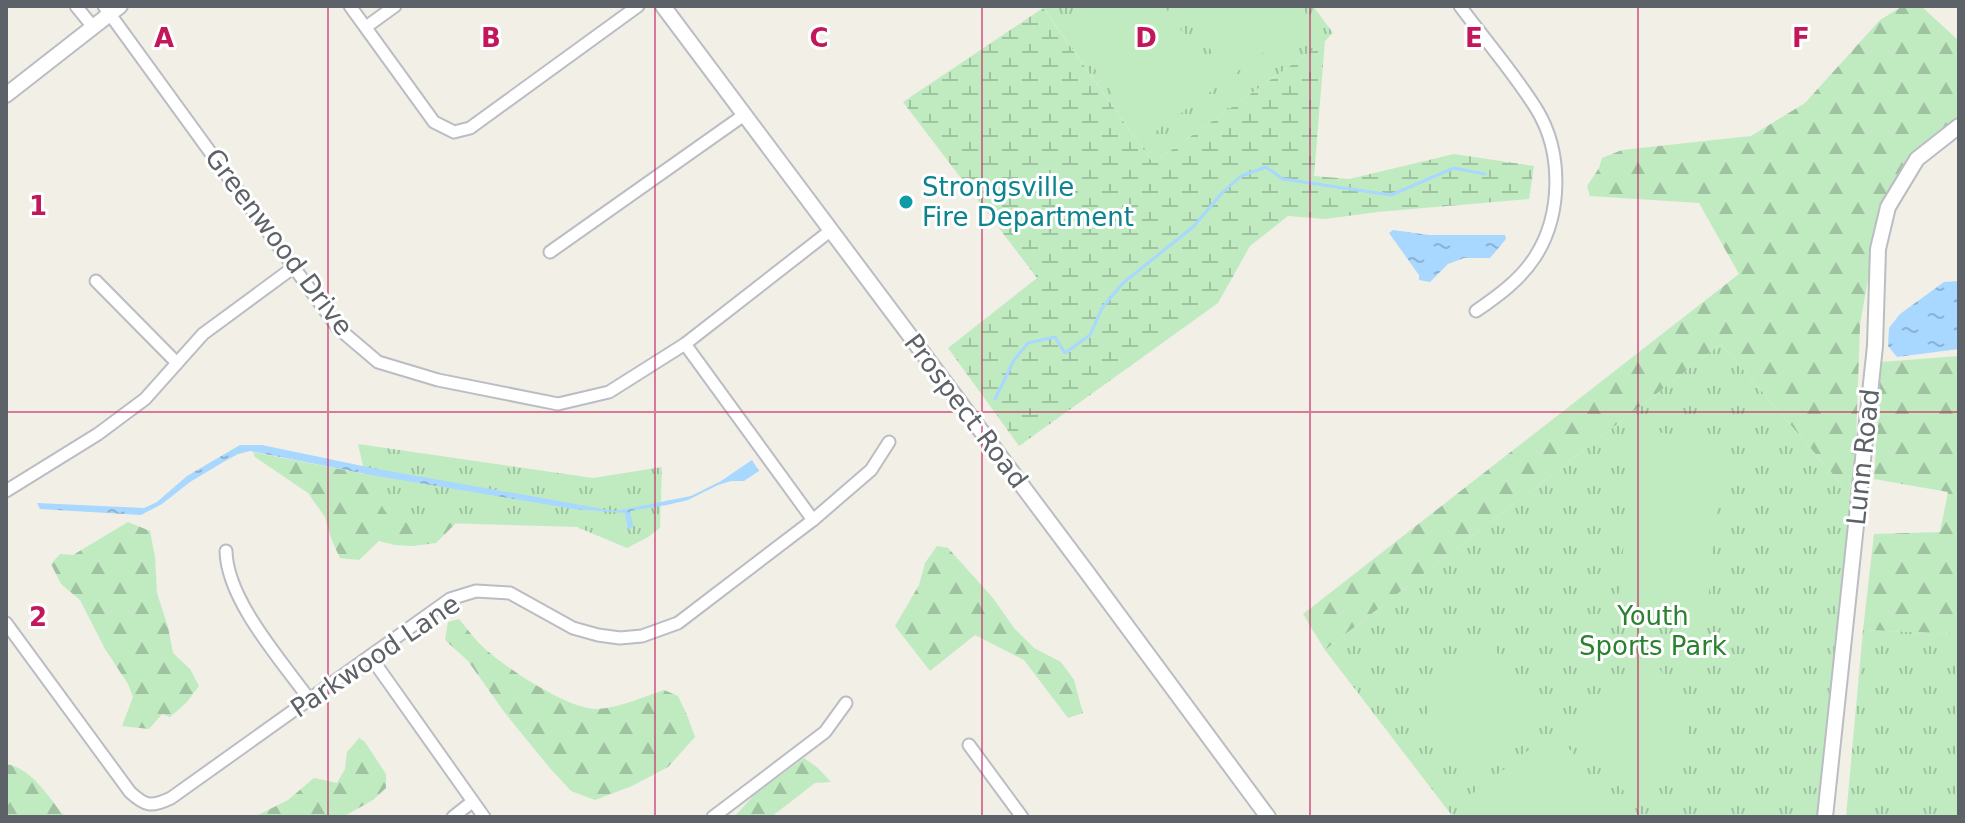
<svg xmlns="http://www.w3.org/2000/svg" width="1965" height="823" font-family="'DejaVu Sans',sans-serif">
<defs>
<pattern id="forest-firs" width="22" height="20" patternUnits="userSpaceOnUse" patternTransform="scale(2)"><rect width="22" height="20" fill="#c0ebc1"/><path d="M5 1l3.5 6h-7zM16 11l3.5 6h-7z" fill="#9fc2a1"/></pattern>
<pattern id="wetland-marsh" width="20" height="14" patternUnits="userSpaceOnUse" patternTransform="scale(2)"><rect width="20" height="14" fill="#c0ebc1"/><path d="M1 5h8M5 5V1M11 12h8M15 12V8" fill="none" stroke="#9fc2a1"/></pattern>
<pattern id="park-tufts" width="24" height="20" patternUnits="userSpaceOnUse" patternTransform="scale(2)"><rect width="24" height="20" fill="#c0ebc1"/><path d="M3 7l-1-3M5 7V3M7 7l1-3M15 17l-1-3M17 17v-4M19 17l1-3" fill="none" stroke="#9fc2a1"/></pattern>
<pattern id="water-ripples" width="26" height="14" patternUnits="userSpaceOnUse" patternTransform="scale(2)"><rect width="26" height="14" fill="#a8d7ff"/><path d="M2 4q2-2 4 0t4 0M15 11q2-2 4 0t4 0" fill="none" stroke="#8cb2d2"/></pattern>
</defs>
<rect width="100%" height="100%" fill="#f1efe6"/>
<g fill="url(#forest-firs)">
<path d="M1903,6h18l38,35v77l-48,43 -30,44 -21,120 -6,174 -133,-155 -396,306 -22,-36 436,-340 -40,-71 -109,-7 -3,-10 12,-18 3,-10 20,-8 129,-14 54,-33 75,-83z"/>
<path d="M1959,356v278l-96,-4 11,-96 66,-2 8,-40 -74,-13 7,-117z"/>
<path d="M253,452l112,22 110,40 -19,9 -20,20 -23,3 -18,-1 -16,-4 -20,19 -19,-2 -8,-17 -7,-24 -17,-24 -53,-36z"/>
<path d="M128,522l22,9 5,26 2,36 11,34 5,26 17,16 9,17 -13,17 -16,14 -8,-3 -13,15 -27,-3 11,-29 -5,-13 -23,-35 -25,-49 -19,-16 -10,-20 9,-10 13,1z"/>
<path d="M937,546l11,2 45,50 21,30 20,20 27,14 13,18 9,33 -15,5 -44,-58 -49,-25 -45,36 -35,-45 24,-41 6,-22z"/>
<path d="M459,619c7,8 13,17 20,24 20,21 90,68 119,66 23,-2 45,-12 66,-19l14,6 9,19 8,22 -27,30 -36,19 -37,14 -24,-9 -23,-25 -43,-53 -37,-52 -23,-21 3,-18z"/>
<path d="M359,738l6,4 21,32v14l-13,12 -30,17h-89l34,-17 26,-22 23,5 8,-14 2,-17z"/>
<path d="M804,758l14,10 13,14 -16,1 -44,34h-37l20,-22z"/>
<path d="M6,764c26,4 43,34 59,53h-59z"/>
</g>
<path fill="url(#wetland-marsh)" d="M1043,8l110,155 172,-122 -11,135 35,3 105,-25 80,12 -5,33 -152,13 -52,7 -37,-3 -38,30 -32,57 -199,143 -71,-98 89,-70 -134,-176z"/>
<g fill="url(#park-tufts)">
<path d="M1042,6h271l20,27 -8,8 -172,122z"/>
<path d="M1721,344l133,155 -33,318h-368l-128,-167z"/>
<path d="M358,444l235,34 69,-11 -2,61 -12,9 -21,11 -50,-21 -135,-4 -7,4 -44,-7 -24,-37z"/>
<path d="M1863,630l96,4v183h-113z"/>
</g>
<g fill="#c0ebc1">
<path d="M1089,6h75l56,79 -75,54 -82,-115z"/>
<path d="M1179,6h122l9,13 -80,58z"/>
<path d="M1636,429l88,13 -18,178 -89,-12z"/>
<path d="M1482,633l66,84 -85,61c-8,-13 -26,-34 -31,-47 -15,-41 19,-78 50,-98z"/>
<path d="M1650,656l36,49 3,21 -4,19 -22,38 -30,20 -57,-74 -1,-14z"/>
<path d="M1547,736l13,1 60,77 -5,3h-126l-17,-23z"/>
</g>
<g fill="url(#water-ripples)">
<path d="M1393,230l36,5h76l1,4 -16,19h-26l-16,6 -18,18 -11,-2v-5l-30,-42z"/>
<path d="M1959,281v68l-62,8 -9,-11 1,-18 11,-14 44,-32z"/>
<path d="M240,445h22l110,23 243,43 76,-15 30,-15 31,-21 7,11 -15,10h-13l-13,4 -30,15 -21,5 -37,6 3,15 -5,4 -3,-17 -51,-4 -203,-34 -121,-24 -12,3 -13,7 -35,21 -28,22 -21,11 -101,-6 -3,-6 107,5 13,-6 30,-26z"/>
</g>
<g fill="none" stroke-linecap="round" stroke-linejoin="round">
<path stroke="#a8d7ff" stroke-width="3" d="M995,399l19,-39 14,-17 27,-6 10,16 25,-18 12,-27 21,-25 70,-56 29,-34 19,-17 25,-9 17,12 108,16 63,-27 31,6"/>
<g stroke="#babdc3" stroke-width="15">
<g id="minor">
<path d="M76,6l17,21"/>
<path d="M104,6l234,322 40,34 60,18 120,24 51,-12 76,-48 145,-113"/>
<path d="M350,6l84,116 20,10 16,-4 168,-122"/>
<path d="M1460,6c25,34 55,68 77,104 26,43 25,105 -2,147 -15,23 -37,39 -59,54"/>
<path d="M366,27l29,-21"/>
<path d="M550,252l194,-137"/>
<path d="M96,281l81,82"/>
<path d="M685,344l128,176"/>
<path d="M6,491l92,-57 47,-35 58,-65 91,-67"/>
<path d="M226,551c1,49 55,109 83,148"/>
<path d="M6,623l124,169c16,15 22,15 41,6l279,-199 26,-8 34,2 63,35 25,7 22,3 22,-2 36,-13 135,-103 58,-50 18,-28"/>
<path d="M370,656l114,161"/>
<path d="M969,745l53,72"/>
<path d="M453,817l19,-15"/>
<path d="M713,817l112,-85 21,-29"/>
</g>
</g>
<g stroke="#babdc3" stroke-width="18">
<g id="tertiary">
<path d="M663,6l423,565 182,246"/>
<path d="M6,95l114,-89"/>
<path d="M1825,817l50,-471 3,-97 10,-42 29,-48 42,-33"/>
</g>
</g>
<use href="#minor" stroke="#fff" stroke-width="11"/>
<use href="#tertiary" stroke="#fff" stroke-width="14"/>
</g>
<path fill="none" stroke="#c2185b" stroke-width="2" stroke-opacity="0.55" d="M328,6v811M655,6v811M982,6v811M1310,6v811M1638,6v811M6,412h1953"/>
<circle fill="#0f9aa8" stroke="#fff" stroke-width="3" cx="906" cy="202" r="8"/>
<g text-anchor="middle" dominant-baseline="central" stroke-width="6" stroke-linejoin="round" paint-order="stroke">
<g font-size="26" fill="#0d838f" stroke="#fff" text-anchor="start">
<text x="922" y="187">Strongsville<tspan x="922" dy="30">Fire Department</tspan></text>
</g>
<g font-size="26" fill="#5d6168" stroke="#fff">
<text transform="translate(279 242) rotate(53)">Greenwood Drive</text>
<text transform="translate(966 411) rotate(53)">Prospect Road</text>
<text transform="translate(1863 457) rotate(-84)">Lunn Road</text>
<text transform="translate(375 656) rotate(-34)">Parkwood Lane</text>
</g>
<g font-size="26" fill="#2a8130" stroke="#fff">
<text x="1653" y="616">Youth<tspan x="1653" dy="30">Sports Park</tspan></text>
</g>
</g>
<g font-size="26" text-anchor="middle" font-weight="bold" fill="#c2185b" stroke="#fff" stroke-width="6" stroke-linejoin="round" paint-order="stroke">
<text x="164" y="47">A</text>
<text x="491" y="47">B</text>
<text x="819" y="47">C</text>
<text x="1146" y="47">D</text>
<text x="1474" y="47">E</text>
<text x="1801" y="47">F</text>
<text x="38" y="215">1</text>
<text x="38" y="626">2</text>
</g>
<rect width="1965" height="823" fill="none" stroke="#5d6168" stroke-width="16"/>
</svg>
